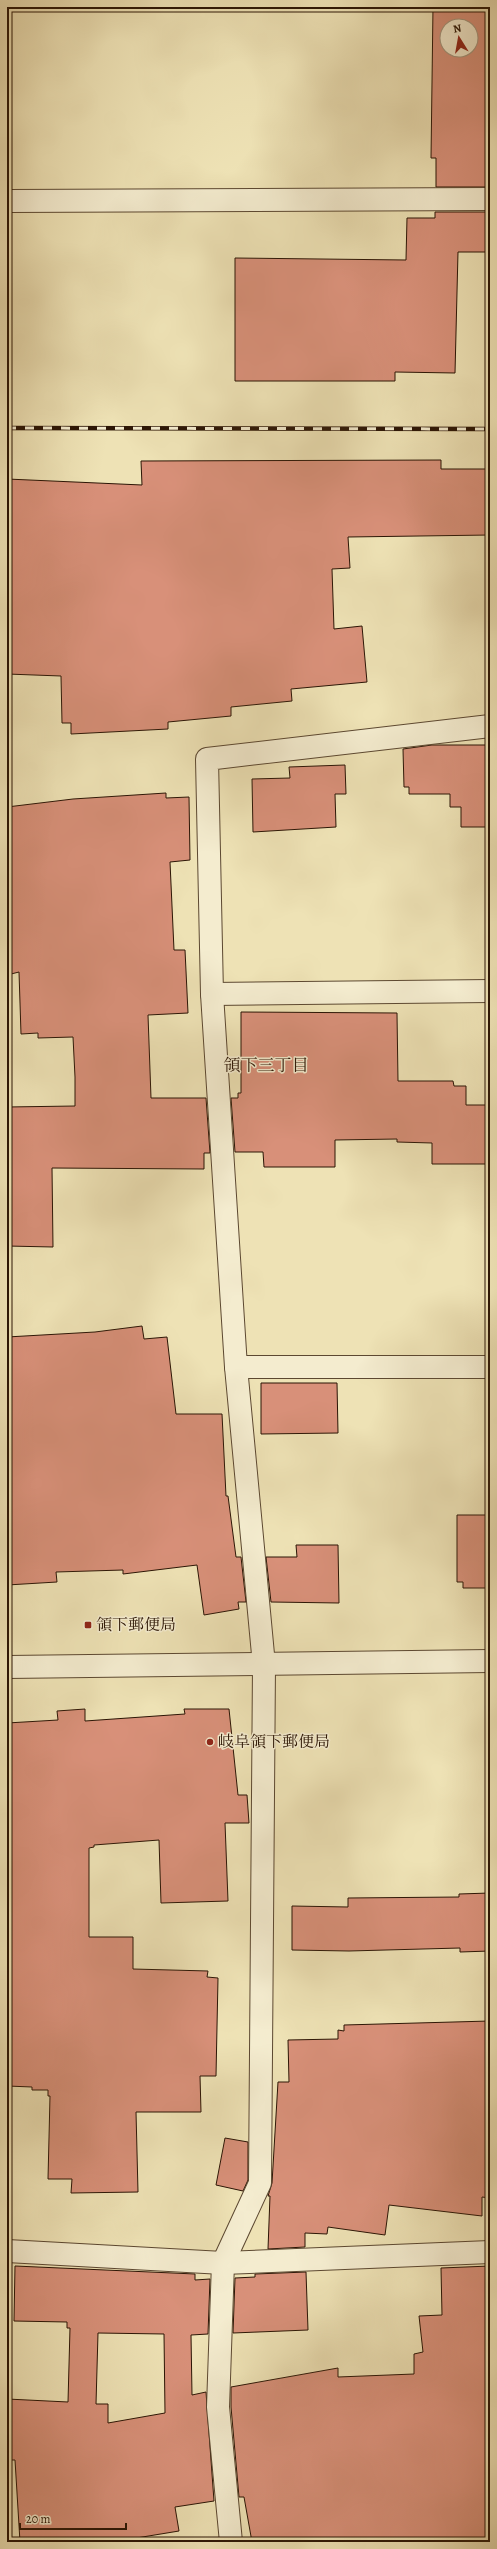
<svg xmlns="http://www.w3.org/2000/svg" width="497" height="2549" font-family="Alegreya,'Noto Serif JP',serif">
<rect width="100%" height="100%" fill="#eee2b5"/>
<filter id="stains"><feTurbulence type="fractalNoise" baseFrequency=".005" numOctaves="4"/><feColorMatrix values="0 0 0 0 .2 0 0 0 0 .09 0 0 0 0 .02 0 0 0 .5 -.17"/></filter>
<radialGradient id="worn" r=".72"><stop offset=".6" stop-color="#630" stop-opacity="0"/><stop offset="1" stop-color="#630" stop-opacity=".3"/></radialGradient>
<g fill="#d89079" stroke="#2b1505" fill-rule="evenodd">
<path d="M433,7h57v180h-54v-29h-5zM447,26h24v24h-24z"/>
<path d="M435,212h55v40h-32l-3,121 -60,-1v9h-160v-123l171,2 1,-42h28z"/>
<path d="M441,460v9h49v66l-142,2 2,31 -18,1 2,60 28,-3 5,56 -76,7 1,12 -61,6v9l-63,6v7l-97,5v-11h-9l-1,-47 -54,-2v-195l135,6 -1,-24z"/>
<path d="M432,745h57v82h-28v-20h-11v-13h-41v-7h-5l-1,-38z"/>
<path d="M345,765l1,29h-11l1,33 -83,5 -1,-53 38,-1 -1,-11z"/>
<path d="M166,793v5l23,-1 1,63 -20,2 4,88h11l3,63 -40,2 3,83h55l4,55h-6v16l-152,-1 1,79 -46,-1v-139l68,-1v-29l-2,-40 -35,1v-5l-17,1 -2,-62 -12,3v-168l66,-8z"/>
<path d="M241,1012l156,1 1,68h55l1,5h12v19h24v59h-58v-21l-35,-1v-3l-62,1v27h-71l-1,-15h-28l-4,-54h7v-5h3z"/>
<path d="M142,1326l2,13 23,-2 9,77h46l4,82h2l8,61h5l5,45h-8l1,7 -35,6 -7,-50 -74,9v-4l-67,2 1,10 -50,3v-248l88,-5z"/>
<path d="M261,1383h76l1,50 -77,1z"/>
<path d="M457,1515h33v73h-27v-6h-6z"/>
<path d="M296,1545h42l1,58 -68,-1 -5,-45h31z"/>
<path d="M85,1709v12l100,-7 -1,-5h45l9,86h9l2,28h-24l3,78 -67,2 -2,-63 -65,5v2l-5,1v89h44v32l75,2 -1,6 11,1 -2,98h-16l1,36h-65l2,80 -67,1 1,-14h-24l2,-83h-2v-6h-16v-3l-25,-1v-363l51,-3 -1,-9z"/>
<path d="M490,1893v58l-30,1v-4l-111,3 -57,-1v-44l56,1v-9l111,-1v-3z"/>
<path d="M490,2021v177l-8,-1v19l-93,-11 -4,30 -57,-8 -1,7 -22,-1v14l-37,2 2,-53h-2l4,-13 6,-101h11l-1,-42 50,-1v-9l6,1v-6z"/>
<path d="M225,2138l23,4v38l-5,11 -27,-6z"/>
<path d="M15,2266l180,8v6l15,-1 -2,55 -17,1 1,60 14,-3 8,109 -39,6 4,24 -67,11h-92l-5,-82h-8v-61l61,3 2,-74h-3v-6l-53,-1zM98,2333l66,1 1,79 -57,10v-19h-12z"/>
<path d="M490,2266v276h-238l-8,-45h-5l-8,-90v-20l107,-19v9l76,-3v-20l9,-2 -4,-36 23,-1 -1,-47z"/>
<path d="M306,2272l2,58 -75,3 2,-55 20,-1v-3z"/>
</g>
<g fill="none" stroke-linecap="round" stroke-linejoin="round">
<g stroke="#5c4831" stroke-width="24">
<g id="minor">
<path d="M7,201l483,-2"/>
<path d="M212,994l278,-3"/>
<path d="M236,1367h254"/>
<path d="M7,1667l483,-6"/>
<path d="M7,2251l216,12 267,-11"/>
<path d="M231,2542l-13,-135 5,-144 37,-80 4,-518 -28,-298 -24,-373 -5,-235 283,-33"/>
</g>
</g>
<use href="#minor" stroke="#f4eccf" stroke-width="22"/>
<g stroke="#2b1505" stroke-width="4.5">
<path id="rail" d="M7,428l483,1"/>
</g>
<use href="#rail" stroke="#f4eccf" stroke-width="3" stroke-dasharray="9" stroke-linecap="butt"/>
</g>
<g fill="#8f2418" stroke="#f4eccf" stroke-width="1.5">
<rect x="84" y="1621" width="8" height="8" rx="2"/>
<circle cx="210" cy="1742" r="4"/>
</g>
<g text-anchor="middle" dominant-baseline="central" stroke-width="3" stroke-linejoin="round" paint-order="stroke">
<g font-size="16" fill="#2b1505" stroke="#f4eccf" text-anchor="start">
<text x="96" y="1625">領下郵便局</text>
<text x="218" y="1742">岐阜領下郵便局</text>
</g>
<g font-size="17" fill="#2b1505" stroke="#f4eccf">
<text x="266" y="1065">領下三丁目</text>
</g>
</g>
<rect width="497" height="2549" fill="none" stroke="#eee2b5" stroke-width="24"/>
<rect x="8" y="8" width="481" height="2533" fill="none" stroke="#2b1505" stroke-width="2"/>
<rect x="12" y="12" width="473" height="2525" fill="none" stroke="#2b1505"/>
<g transform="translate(459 38) rotate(349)"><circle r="19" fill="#f4eccf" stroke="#a4967e"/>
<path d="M0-3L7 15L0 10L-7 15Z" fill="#8f2418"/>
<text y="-6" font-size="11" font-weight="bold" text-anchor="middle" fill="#2b1505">N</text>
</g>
<path d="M20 2523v6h106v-6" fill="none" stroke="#2b1505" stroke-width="2"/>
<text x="26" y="2523" font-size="12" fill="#2b1505" stroke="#f4eccf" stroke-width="3" paint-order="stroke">20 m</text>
<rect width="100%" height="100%" filter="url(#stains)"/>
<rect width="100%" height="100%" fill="url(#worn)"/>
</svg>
